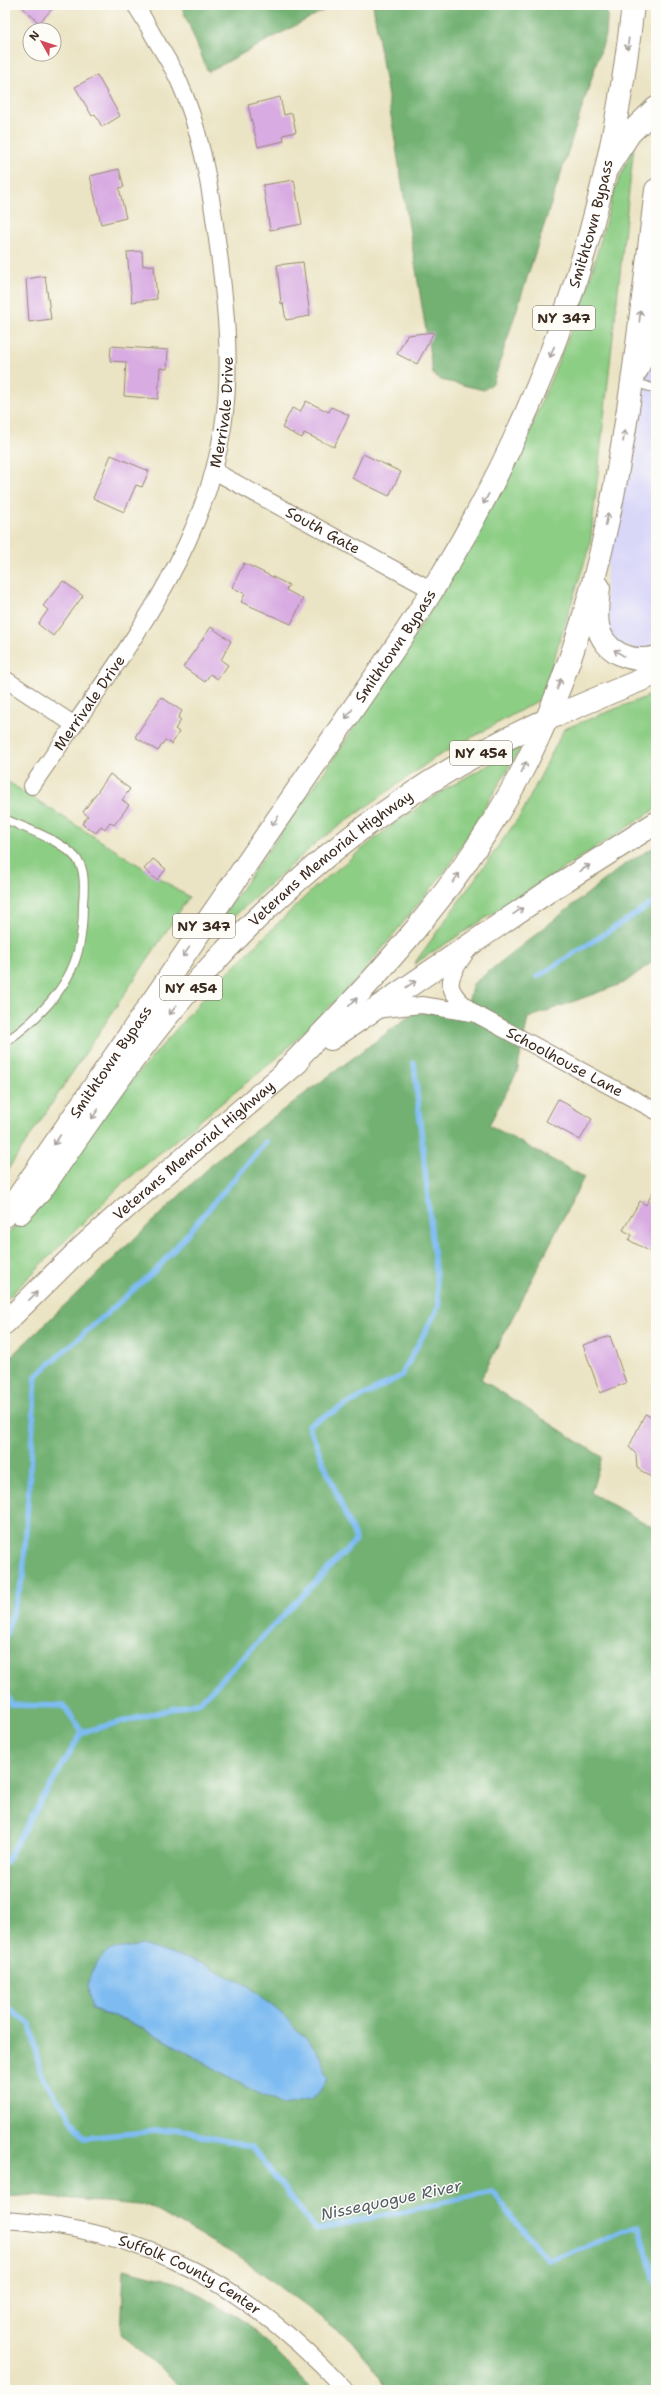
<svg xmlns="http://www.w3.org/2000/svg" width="661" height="2395" font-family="'Shantell Sans',sans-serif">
<rect width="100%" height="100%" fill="#fdfcf7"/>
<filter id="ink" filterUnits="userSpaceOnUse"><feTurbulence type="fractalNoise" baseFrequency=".025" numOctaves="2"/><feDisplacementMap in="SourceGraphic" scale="8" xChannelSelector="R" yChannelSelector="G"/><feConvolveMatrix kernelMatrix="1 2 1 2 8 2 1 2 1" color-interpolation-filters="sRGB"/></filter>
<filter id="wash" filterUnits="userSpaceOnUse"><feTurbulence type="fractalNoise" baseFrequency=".012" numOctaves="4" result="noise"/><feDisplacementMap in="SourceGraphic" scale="16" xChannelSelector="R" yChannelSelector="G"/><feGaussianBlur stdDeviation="0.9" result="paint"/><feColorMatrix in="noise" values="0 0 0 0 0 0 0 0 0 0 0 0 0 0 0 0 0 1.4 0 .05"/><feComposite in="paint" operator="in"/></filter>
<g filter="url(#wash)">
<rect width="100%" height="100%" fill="#ebe4c4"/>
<path fill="#d9d7f8" d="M656,338v310l-16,3 -22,-7 -11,-12 -2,-26 4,-83z"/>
<g fill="#8dce85" stroke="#647c52">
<path d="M634,146l-44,399 -49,154 -108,60 -115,82 -106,95 16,-28 108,-153 102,-155 83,-149 64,-154 29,-106z"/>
<path d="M656,693v116l-242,155 108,-151 42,-84z"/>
<path d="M522,746l-73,120 -94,116 -78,76 -154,125 -118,118v-63l128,-159 78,-90 102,-100 79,-64 57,-38z"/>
<path d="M5,780l184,117 -184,277z"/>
</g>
<g fill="#72b172" stroke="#566e48" fill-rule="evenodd">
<path d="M181,5h153l-126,67z"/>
<path d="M373,5h235l-2,29 -113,349 -9,7 -43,-10 -8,-6z"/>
<path d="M656,846v113l-32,24 -96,35 -11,54 -28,53 95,52 -103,202 121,78 -11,36 65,36v861h-267l-37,-49 -106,-80 -98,-55 -116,-11 -27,2v-835l216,-206 194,-144 50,2 8,-30 152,-120zM247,1985l36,30 34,35 -34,55c-54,-25 -102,-60 -156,-84 -11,-5 -24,-7 -35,-11z"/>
<path d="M124,2269l54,14 69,40 67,67h-129l-64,-55z"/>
</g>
<path fill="#7dbbf1" stroke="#5c7288" d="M142,1945l58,18 47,22 36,30 34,35 12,29 -16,20 -30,6 -29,-14 -87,-50 -41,-21 -34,-10c-7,-32 -5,-34 16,-60z"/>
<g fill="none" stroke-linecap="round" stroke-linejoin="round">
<g stroke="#7dbbf1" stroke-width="5.5">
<path d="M537,977l119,-76"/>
<path d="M5,1638l18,-61 13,-201 121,-107 109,-127"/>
<path d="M5,1688l6,17 53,1 18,26"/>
<path d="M5,1863l77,-131 118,-30 156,-162 -48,-115 93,-49 38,-70 -25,-243"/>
<path d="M5,2006l25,18 11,51 43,63 92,-9 76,18 64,83 176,-38 56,69 90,-35 18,57"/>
</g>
</g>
<g id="blocks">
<g fill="#d8abe2">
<path d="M20,5h36l-17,18z"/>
<path d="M97,75l23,41 -18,11 -7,-13 -3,2 -17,-29z"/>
<path d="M280,97l4,18 8,-2 4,19 -13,3 1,6 -26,6 -10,-42z"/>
<path d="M119,169l5,18 -5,1 7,30 -25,6 -11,-48z"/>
<path d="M294,180l8,44 -32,6 -7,-45z"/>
<path d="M142,251l1,15 11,-1 3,34 -25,3 -5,-50z"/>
<path d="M303,262l7,54 -24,4 -3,-17 -2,1 -4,-39z"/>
<path d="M45,276l6,43 -22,3 -3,-43z"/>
<path d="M434,332l-17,32 -20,-10 10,-19z"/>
<path d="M111,346l57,4 -1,19 -7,-1 -2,31 -34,-3 2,-34 -16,-1z"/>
<path d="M306,401l23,11 2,-5 18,8 -15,32 -30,-14 -2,5 -20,-10 10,-20 8,4z"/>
<path d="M363,454l38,18 -12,24 -37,-18z"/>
<path d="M111,455l38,16 -7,16 -6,-2 -12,27 -31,-14z"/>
<path d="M244,563l45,22 -3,5 17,9 -12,25 -50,-22 4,-8 -13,-7z"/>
<path d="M63,581l20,15 -30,40 -15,-12 10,-14 -5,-4z"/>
<path d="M211,627l20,14 -10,19 7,5 -10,14 -8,-5 -5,8 -22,-15z"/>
<path d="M161,697l21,14 -4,7 3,2 -6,9 4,3 -7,12 -7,-4 -7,11 -23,-14z"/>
<path d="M110,774l20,15 -8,11 7,5 -15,20 -4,-3 -5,7 -4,-3 -5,7 -14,-9 6,-8 -5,-4z"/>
<path d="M153,859l13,10 -9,11 -13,-11z"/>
<path d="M558,1099l34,20 -12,21 -34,-19z"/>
<path d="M656,1186v69l-27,-15 3,-5 -9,-5 17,-29 6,4z"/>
<path d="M610,1336l16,47 -26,10 -17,-48z"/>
<path d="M645,1414l11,5v61l-19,-12 -1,-14 -7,-7z"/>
</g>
</g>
</g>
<g filter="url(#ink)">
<use href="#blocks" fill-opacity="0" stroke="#938771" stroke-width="1"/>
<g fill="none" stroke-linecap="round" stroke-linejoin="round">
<g stroke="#938771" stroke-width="10">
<g id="lane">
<path d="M633,382l23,7"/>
<path d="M5,819c21,10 64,23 75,45 5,9 4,28 3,39 0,16 -1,33 -5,48 -9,37 -43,71 -73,91"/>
</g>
</g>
<g stroke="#938771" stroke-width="18">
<g id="street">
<path id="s1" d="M214,471l218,119"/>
<path d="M5,679l68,45"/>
<path id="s2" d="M32,786c74,-111 171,-224 191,-359 10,-65 2,-131 -7,-195 -7,-52 -16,-105 -38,-153 -6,-13 -14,-25 -21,-37 -7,-12 -14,-26 -22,-37"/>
<path id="s3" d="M468,950c-23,31 -25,39 6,63l182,98"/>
<path d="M374,1010l48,-5 50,8"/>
<path id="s4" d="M5,2220c142,9 244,66 340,170"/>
</g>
</g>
<g stroke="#938771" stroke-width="24">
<g id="secondary">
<path d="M608,167l22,-34 26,-25"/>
<path d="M637,370l19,-47"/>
</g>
</g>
<g stroke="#938771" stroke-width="24">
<g id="highway">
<path d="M599,587c-1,12 -3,26 -1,38 4,27 34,39 58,32"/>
<path d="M331,1039l221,-150 104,-66"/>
<path d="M286,1070c91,-92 174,-182 235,-297 93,-176 111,-388 135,-583"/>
<path id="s5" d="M20,1213l20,-21c51,-73 101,-149 161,-215 96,-108 212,-197 345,-257 36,-16 73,-31 110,-46"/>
<path id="s6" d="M5,1216l398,-580c130,-194 205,-399 230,-631"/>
<path id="s7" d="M5,1323l75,-74 50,-45 168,-142"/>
</g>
</g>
<use href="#lane" stroke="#fff" stroke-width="8"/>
<use href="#street" stroke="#fff" stroke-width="16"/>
<use href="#secondary" stroke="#fff" stroke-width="22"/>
<use href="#highway" stroke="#fff" stroke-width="22"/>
</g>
<defs><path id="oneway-shaft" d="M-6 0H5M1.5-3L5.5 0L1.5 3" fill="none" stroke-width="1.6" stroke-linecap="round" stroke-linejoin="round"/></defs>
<g stroke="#a79f9a">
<use href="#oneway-shaft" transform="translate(628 44) rotate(97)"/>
<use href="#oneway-shaft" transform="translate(640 316) rotate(-83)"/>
<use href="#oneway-shaft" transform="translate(552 352) rotate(111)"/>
<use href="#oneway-shaft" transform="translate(624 436) rotate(-81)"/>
<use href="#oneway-shaft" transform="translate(486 499) rotate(118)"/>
<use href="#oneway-shaft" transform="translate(607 519) rotate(-77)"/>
<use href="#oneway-shaft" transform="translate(619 653) rotate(-148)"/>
<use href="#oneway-shaft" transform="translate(559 684) rotate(-70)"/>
<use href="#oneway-shaft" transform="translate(349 714) rotate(125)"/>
<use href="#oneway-shaft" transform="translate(524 767) rotate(-64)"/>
<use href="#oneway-shaft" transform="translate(275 821) rotate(125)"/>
<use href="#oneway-shaft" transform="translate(585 868) rotate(-33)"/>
<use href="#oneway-shaft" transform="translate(456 878) rotate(-55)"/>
<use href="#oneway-shaft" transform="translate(518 911) rotate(-34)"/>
<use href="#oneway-shaft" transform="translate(186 952) rotate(125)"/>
<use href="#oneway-shaft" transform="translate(411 984) rotate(-34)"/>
<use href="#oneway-shaft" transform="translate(353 1002) rotate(-45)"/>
<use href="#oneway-shaft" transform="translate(173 1010) rotate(129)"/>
<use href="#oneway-shaft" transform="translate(95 1114) rotate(125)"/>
<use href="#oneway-shaft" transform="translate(57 1140) rotate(124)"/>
<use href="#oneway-shaft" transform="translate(33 1296) rotate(-45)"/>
</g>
</g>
<g text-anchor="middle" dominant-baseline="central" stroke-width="3" stroke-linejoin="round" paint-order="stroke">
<g fill="#fdfcf7" stroke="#75695f" stroke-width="1">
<rect x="533" y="306" width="62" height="24" rx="3"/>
<rect x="450" y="741" width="62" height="24" rx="3"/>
<rect x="173" y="914" width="62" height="24" rx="3"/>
<rect x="160" y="976" width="62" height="24" rx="3"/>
</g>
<g font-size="14" font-weight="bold" fill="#3b2a1e">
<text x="564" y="318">NY 347</text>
<text x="481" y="753">NY 454</text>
<text x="204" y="926">NY 347</text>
<text x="191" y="988">NY 454</text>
</g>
<g font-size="15" fill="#3b2a1e" stroke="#fdfcf7">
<text stroke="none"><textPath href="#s6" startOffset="1159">Smithtown Bypass</textPath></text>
<text stroke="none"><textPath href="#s2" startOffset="425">Merrivale Drive</textPath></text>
<text stroke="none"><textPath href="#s1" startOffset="124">South Gate</textPath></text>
<text stroke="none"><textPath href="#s6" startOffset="691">Smithtown Bypass</textPath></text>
<text stroke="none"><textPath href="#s2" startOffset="101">Merrivale Drive</textPath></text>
<text stroke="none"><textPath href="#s5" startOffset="474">Veterans Memorial Highway</textPath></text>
<text stroke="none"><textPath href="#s6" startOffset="187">Smithtown Bypass</textPath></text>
<text stroke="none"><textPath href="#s3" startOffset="180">Schoolhouse Lane</textPath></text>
<text stroke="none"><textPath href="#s7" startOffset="256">Veterans Memorial Highway</textPath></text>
<text stroke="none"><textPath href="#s4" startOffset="195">Suffolk County Center</textPath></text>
</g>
<g font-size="16" font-style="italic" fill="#525d68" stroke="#fdfcf7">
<text transform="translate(391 2200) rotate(-12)">Nissequogue River</text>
</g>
</g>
<rect width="661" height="2395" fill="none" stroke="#fdfcf7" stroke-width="20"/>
<g transform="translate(42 42) rotate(309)"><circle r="19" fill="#fdfcf7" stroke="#afa8a0"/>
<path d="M0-3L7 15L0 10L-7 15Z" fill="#d1495b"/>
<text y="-6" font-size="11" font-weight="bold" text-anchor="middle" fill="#3b2a1e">N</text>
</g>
</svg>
